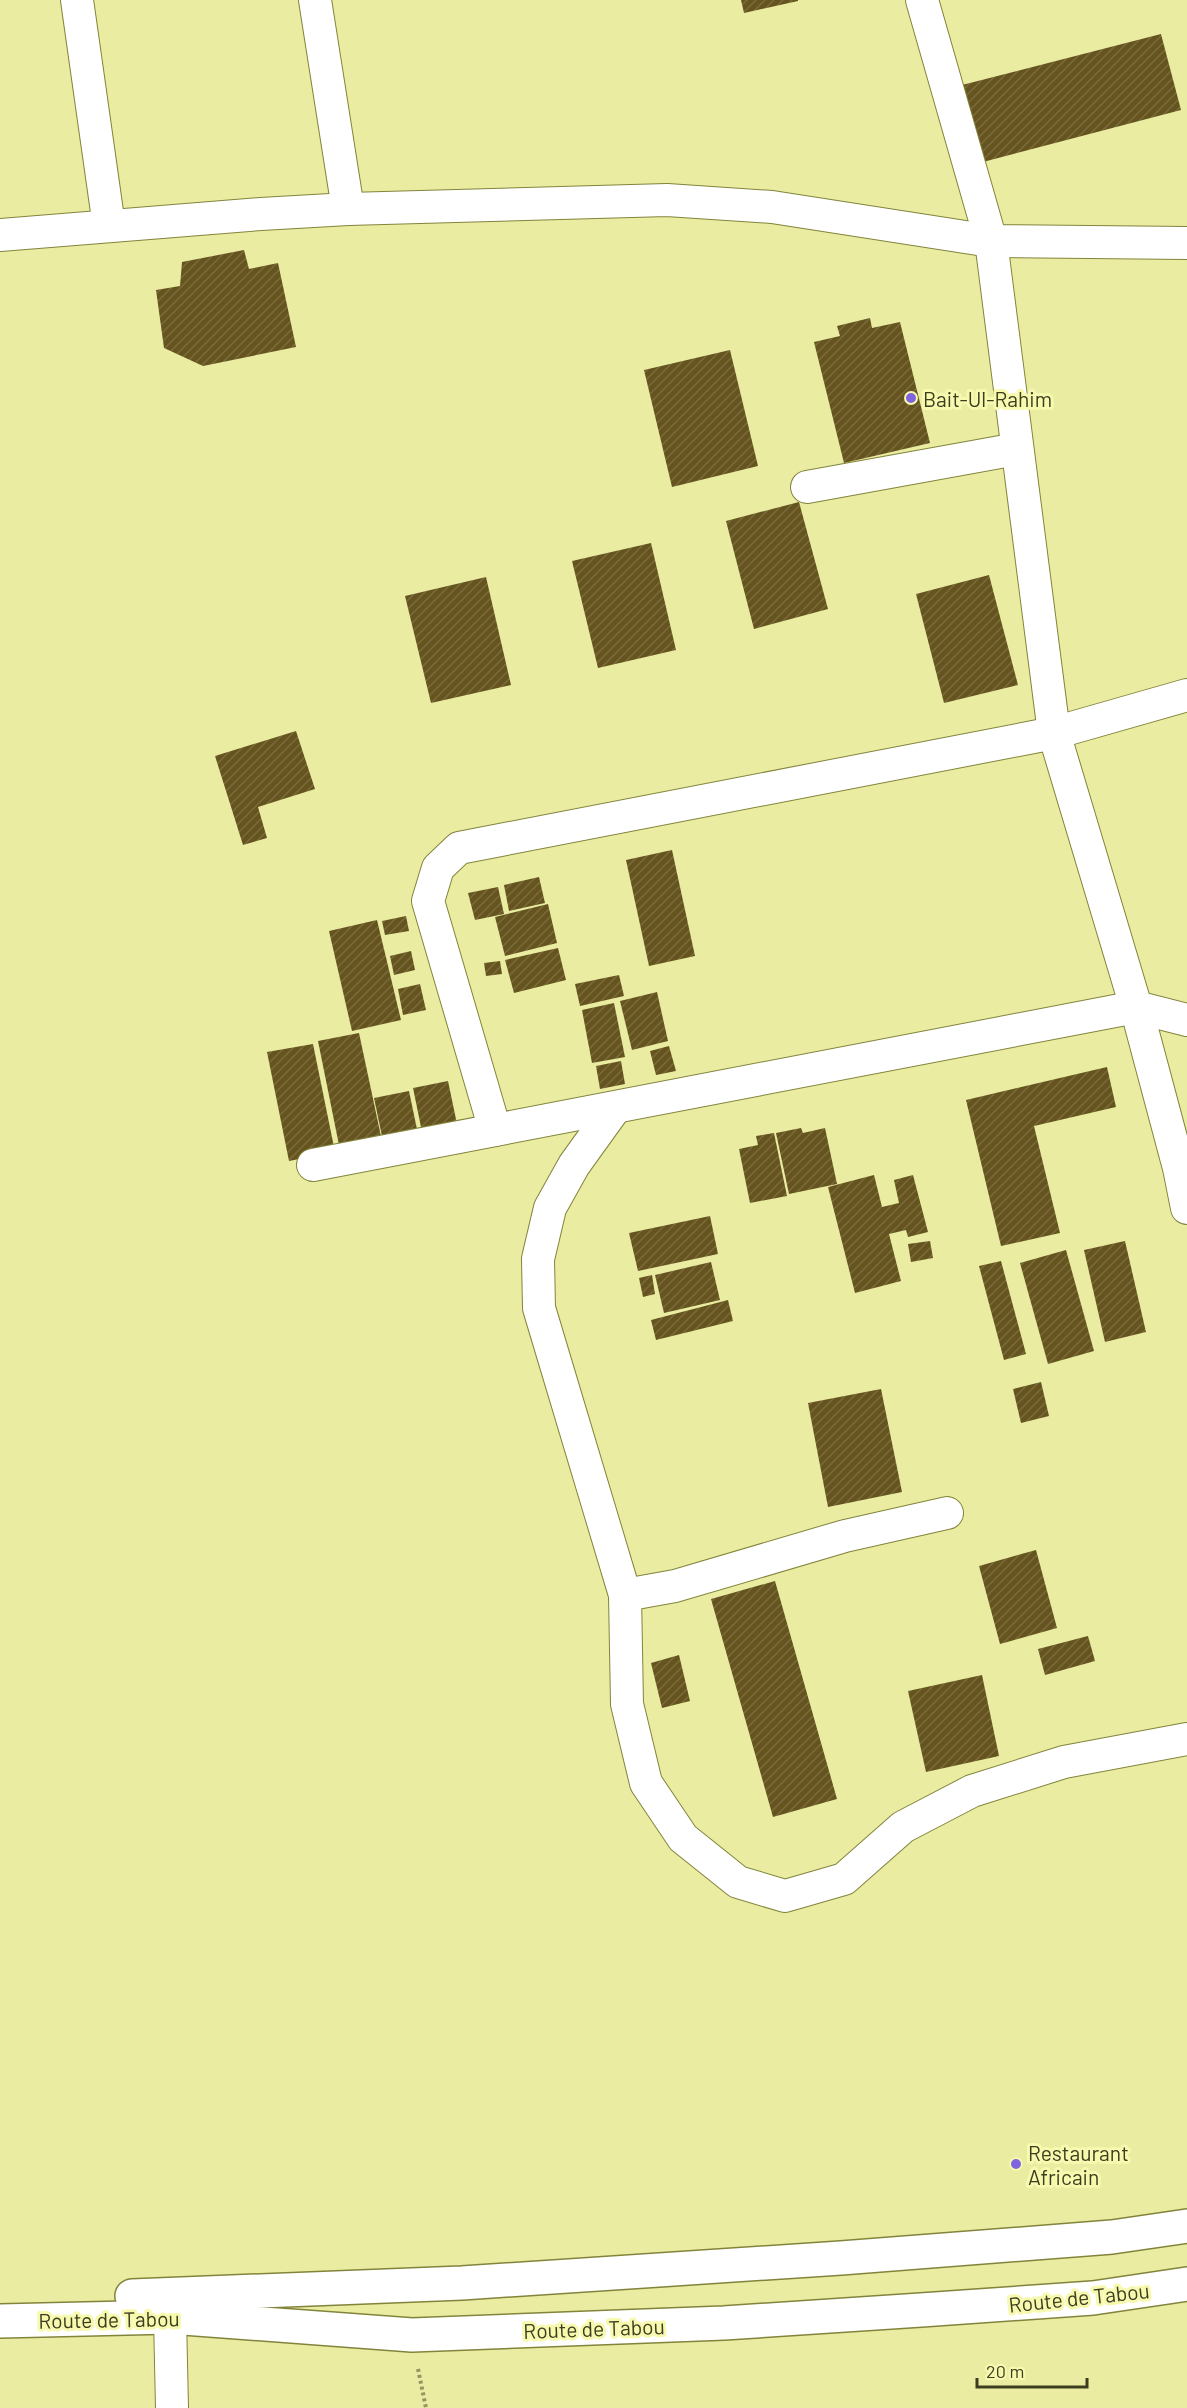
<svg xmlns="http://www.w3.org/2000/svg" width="1187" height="2408" font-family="Barlow,sans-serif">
<defs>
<pattern id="building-hatch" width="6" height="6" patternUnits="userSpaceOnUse" patternTransform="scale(1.5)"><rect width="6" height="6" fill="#66541e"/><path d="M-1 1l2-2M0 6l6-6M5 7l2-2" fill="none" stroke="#796b3e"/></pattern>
</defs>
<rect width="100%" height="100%" fill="#e9eca1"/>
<g fill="url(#building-hatch)">
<path d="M741,0h57v1l-54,12z"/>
<path d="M1161,34l20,76 -198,52 -21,-77z"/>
<path d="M244,250l5,19 29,-6 18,84 -93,19 -39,-18 -8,-58 24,-4 2,-24z"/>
<path d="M870,318l2,10 28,-6 30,121 -86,20 -30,-121 26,-6 -3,-10z"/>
<path d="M730,350l28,116 -86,21 -28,-117z"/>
<path d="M799,502l29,107 -74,20 -28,-108z"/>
<path d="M651,543l25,107 -78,18 -26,-107z"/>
<path d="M989,575l29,110 -74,18 -28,-109z"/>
<path d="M486,577l25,108 -80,18 -26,-107z"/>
<path d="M296,731l19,58 -57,18 9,31 -24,7 -28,-89z"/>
<path d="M672,850l23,106 -46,10 -23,-106z"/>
<path d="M539,877l6,26 -36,8 -5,-26z"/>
<path d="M498,887l6,27 -29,6 -7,-27z"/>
<path d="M548,904l9,39 -52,13 -10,-39z"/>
<path d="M406,916l3,15 -24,4 -3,-14z"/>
<path d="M377,920l24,100 -49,11 -23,-100z"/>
<path d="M558,948l8,32 -52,13 -9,-33z"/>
<path d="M411,951l4,19 -21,5 -4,-19z"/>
<path d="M500,961l2,13 -16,2 -2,-13z"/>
<path d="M619,975l5,21 -44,10 -5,-22z"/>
<path d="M420,984l6,26 -23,5 -5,-26z"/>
<path d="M657,992l11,49 -36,9 -12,-49z"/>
<path d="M614,1003l11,54 -33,6 -10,-53z"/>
<path d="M359,1033l23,108 -42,9 -22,-109z"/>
<path d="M313,1044l22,108 -46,9 -22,-109z"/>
<path d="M669,1046l7,25 -20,4 -6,-24z"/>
<path d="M621,1061l4,23 -25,5 -4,-23z"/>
<path d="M1107,1067l9,40 -82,19 26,107 -59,13 -35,-146z"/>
<path d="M448,1081l9,43 -35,8 -9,-44z"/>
<path d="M409,1091l9,43 -35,7 -9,-43z"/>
<path d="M801,1128l2,5 22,-5 12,56 -48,10 -13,-61z"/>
<path d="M774,1133l13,63 -37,7 -11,-54 19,-4 -2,-9z"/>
<path d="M874,1175l8,32 17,-4 -5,-23 19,-5 15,57 -20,5 -2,-7 -17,4 12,47 -46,12 -27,-106z"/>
<path d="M710,1216l8,38 -80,17 -9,-38z"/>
<path d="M930,1241l3,17 -22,4 -3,-18z"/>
<path d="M1125,1241l21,91 -41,10 -21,-92z"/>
<path d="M1066,1250l28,101 -46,13 -28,-101z"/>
<path d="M1001,1261l25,93 -22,6 -25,-94z"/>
<path d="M711,1262l9,38 -56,13 -9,-38z"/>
<path d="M652,1275l3,19 -12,3 -4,-19z"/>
<path d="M728,1300l5,21 -77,19 -5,-20z"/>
<path d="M1041,1382l8,34 -28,7 -8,-34z"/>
<path d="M881,1389l21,103 -74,15 -20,-104z"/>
<path d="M1036,1550l21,78 -57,16 -21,-78z"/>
<path d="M775,1581l62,218 -64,18 -62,-218z"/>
<path d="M1088,1636l7,25 -50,14 -7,-26z"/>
<path d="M679,1655l11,46 -28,7 -11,-45z"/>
<path d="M982,1675l17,81 -73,16 -18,-81z"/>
</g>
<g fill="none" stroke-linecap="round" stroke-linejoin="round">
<g stroke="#82843c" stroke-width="34">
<g id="street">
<path d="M77,0l32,226"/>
<path d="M315,0l33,209"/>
<path d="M922,0l69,241 63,492 82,274 43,161 8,40"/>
<path d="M0,235l261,-21 87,-5 319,-9 105,7 219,34 196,2"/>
<path d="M807,487l210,-38"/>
<path d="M615,1108l-41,57 -24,43 -12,51 1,49 86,287 50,-9 170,-50 102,-23"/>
<path d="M495,1130l-67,-229 10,-33 21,-20 595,-115 133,-38"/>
<path d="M313,1165l823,-158 51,13"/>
<path d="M625,1595l2,109 19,79 37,55 55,44 47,14 59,-17 59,-52 69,-36 92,-29 123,-23"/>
<path d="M170,2317l2,91"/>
</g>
</g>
<g stroke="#82843c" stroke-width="36">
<g id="primary">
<path d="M132,2296l330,-13 379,-25 271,-21 75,-11"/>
<path d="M0,2321l170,-4 242,18 312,-12 197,-13 172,-12 94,-14"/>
</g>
</g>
<path stroke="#949661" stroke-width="4" stroke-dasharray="3 3" stroke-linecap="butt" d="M418,2369l8,39"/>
<use href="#street" stroke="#fff" stroke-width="32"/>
<use href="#primary" stroke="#fff" stroke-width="33"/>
</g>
<g fill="#8064df" stroke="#f6f9ae" stroke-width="2">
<circle cx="911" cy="398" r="6"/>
<circle cx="1016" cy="2164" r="6"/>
</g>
<g text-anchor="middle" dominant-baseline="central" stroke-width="6" stroke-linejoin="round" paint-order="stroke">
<g font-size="21" fill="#3d3e20" stroke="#f6f9ae" text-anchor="start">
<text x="923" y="398">Bait-Ul-Rahim</text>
<text x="1028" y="2152">Restaurant<tspan x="1028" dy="24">Africain</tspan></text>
</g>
<g font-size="21" fill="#3d3e20" stroke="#f6f9ae">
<text transform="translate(1079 2297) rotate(-6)">Route de Tabou</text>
<text transform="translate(109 2319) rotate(-1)">Route de Tabou</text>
<text transform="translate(594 2328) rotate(-2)">Route de Tabou</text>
</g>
</g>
<path d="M977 2378v9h110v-9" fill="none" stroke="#3d3e20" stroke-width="3"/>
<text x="986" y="2378" font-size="18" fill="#3d3e20" stroke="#f6f9ae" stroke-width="4.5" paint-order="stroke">20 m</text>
</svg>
